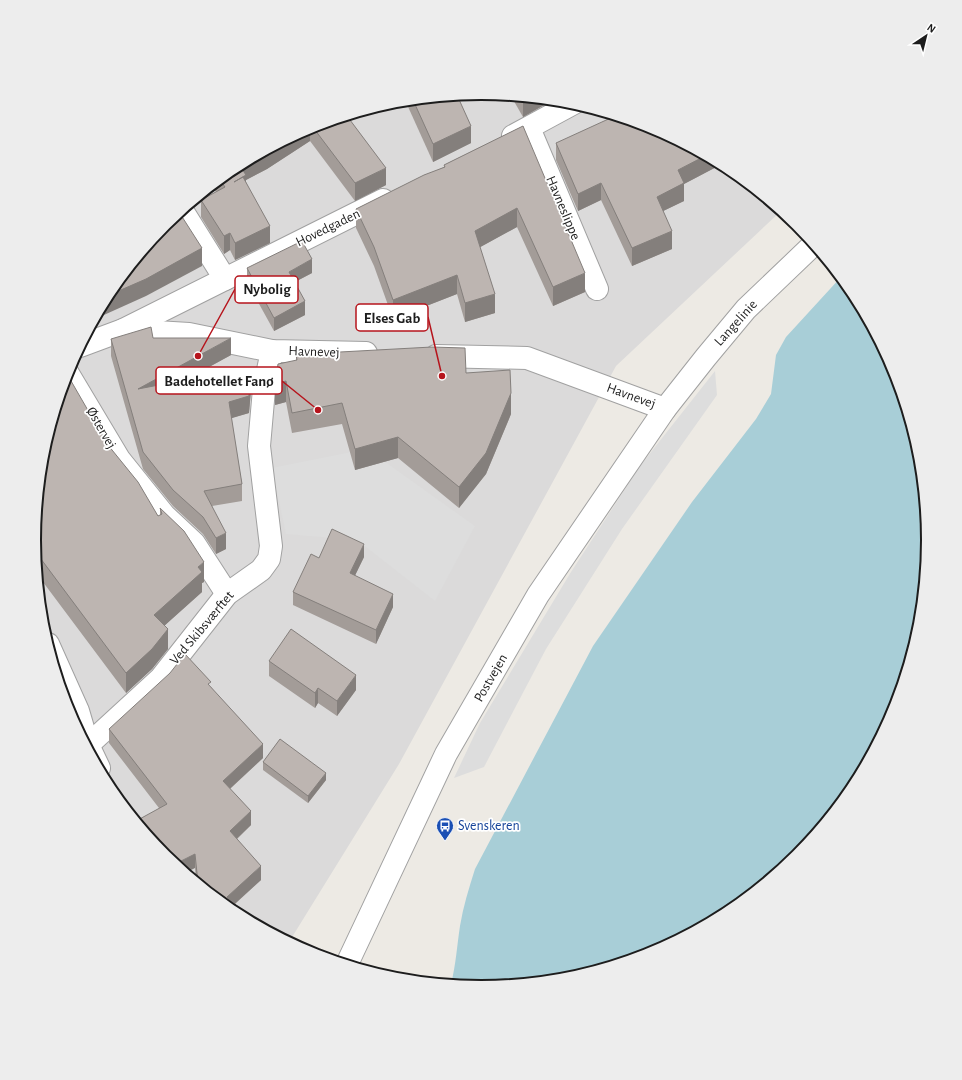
<svg xmlns="http://www.w3.org/2000/svg" width="962" height="1080" font-family="'Alegreya Sans',sans-serif">
<rect width="100%" height="100%" fill="#edeae4"/>
<path fill="#dbdada" d="M481,93l87,9 84,25 78,41 51,43 -165,155 -217,398 -110,178 -57,-30 -67,-56 -56,-68 -41,-77 -25,-84 -9,-87 34,-171 41,-78 56,-67 68,-56 77,-41 84,-25z"/>
<g fill="#ddd">
<path d="M715,371l2,24 -95,134 -76,120 -62,118 -30,11 26,-55 91,-151 69,-106z"/>
<path d="M367,449l108,77 -40,75 -78,-61 -71,-6 -14,-66z"/>
</g>
<path fill="#a8ced7" d="M841,277l12,15 41,77 25,84 9,87 -9,87 -25,84 -41,78 -56,67 -68,56 -77,41 -84,25 -87,9 -30,-3c5,-19 6,-39 9,-58 3,-19 9,-38 15,-57l118,-223 99,-144 64,-83 15,-25 5,-39 10,-18z"/>
<g fill="none" stroke-linecap="round" stroke-linejoin="round">
<g stroke="#a1a1a1" stroke-width="24">
<g id="pedestrian">
<path d="M513,136l61,-33"/>
<path d="M80,346l43,-16 260,-130"/>
</g>
</g>
<g stroke="#a1a1a1" stroke-width="24">
<g id="minor">
<path d="M529,128l68,161"/>
<path d="M182,210l43,69"/>
<path d="M123,330l66,4 83,17 94,2"/>
<path d="M436,356l91,2 138,51"/>
<path d="M67,372l52,87 45,56 30,28 33,51"/>
<path d="M48,644l30,67 10,34 11,23"/>
<path d="M88,745l73,-67 66,-84 34,-24 8,-11 2,-13 -12,-100 5,-57 8,-38"/>
</g>
</g>
<g stroke="#a1a1a1" stroke-width="24">
<path id="tertiary" d="M347,964l99,-210 92,-159 127,-186 41,-52 40,-48 68,-65"/>
</g>
<use href="#pedestrian" stroke="#fff" stroke-width="22"/>
<use href="#minor" stroke="#fff" stroke-width="22"/>
<use href="#tertiary" stroke="#fff" stroke-width="22"/>
</g>
<g fill="#a39c98">
<path d="M457,95l14,48 -38,19 -28,-62z"/>
<path d="M511,96l42,4 -30,17z"/>
<path d="M347,116l39,69 -31,16 -45,-60 -43,28 -21,11v2l24,61 -35,17 -5,-10 -6,4 -23,-37v-17l15,-8 -4,-7 21,-17 77,-41z"/>
<path d="M523,126l62,166 -32,14 -36,-79 -37,20 15,66 -30,9 -8,-28 -64,25 -19,-53 -18,-38v-19l88,-42v-2z"/>
<path d="M652,127l70,37 -38,20v17l-21,10 9,38 -40,17 -31,-66 -23,11 -22,-51v-17z"/>
<path d="M247,268l65,5 -17,9 10,33 -31,16 -27,-49z"/>
<path d="M153,338l78,17 -46,25 57,-6 9,16 -2,23 -18,5 11,66v17l-30,5 14,43 -10,5 -13,-20 -30,-28 -30,-37 -32,-113v-17z"/>
<path d="M296,354l30,1 140,18 45,41 -25,60 -27,34 -61,-50 -43,12 -13,-46 -50,9 -6,-31 -11,3 21,-45z"/>
<path d="M108,445l50,71 2,-1v-7l44,74 -2,1v9l-38,34 4,23 -16,20 -26,24 -89,-119 -3,-34z"/>
<path d="M364,557l-9,18 38,32 -17,37 -83,-39v-13l26,-34z"/>
<path d="M269,661l87,29 -19,26 -19,-13 -3,5 -46,-32z"/>
<path d="M211,687l52,71 -33,31 21,36 -14,14 24,41 -26,24 4,11 -7,-3 -36,-30 -1,-14 -36,-60 -50,-65v-14z"/>
<path d="M263,762l63,18 -18,23 -45,-33z"/>
</g>
<g fill="#847f7c">
<path d="M527,98l26,2 -30,17v-17z"/>
<path d="M471,126v17l-38,19v-18z"/>
<path d="M310,127v14l-43,28 -21,11v12l-6,-26z"/>
<path d="M705,156l17,8 -38,20v17l-27,13v-17l21,-27z"/>
<path d="M386,168v17l-31,16v-18z"/>
<path d="M601,183v17l-23,11v-17z"/>
<path d="M517,208v19l-42,23v-19z"/>
<path d="M270,226v17l-35,17v-17z"/>
<path d="M672,231v18l-40,17v-18z"/>
<path d="M230,233v17l-6,4v-18z"/>
<path d="M202,248v18l-56,30 -51,23 12,-23z"/>
<path d="M312,259v14l-23,12v-13z"/>
<path d="M585,273v19l-32,14v-19z"/>
<path d="M457,275v19l-64,25v-19z"/>
<path d="M495,294v19l-30,9v-19z"/>
<path d="M305,301v14l-31,16v-13z"/>
<path d="M231,338v17l-93,51v-17z"/>
<path d="M251,373v17l-2,23 -20,6v-17z"/>
<path d="M286,381v21l-11,3v-21z"/>
<path d="M511,393v21l-25,60 -27,34v-21z"/>
<path d="M398,437v21l-43,12v-21z"/>
<path d="M226,533v16l-10,5v-16z"/>
<path d="M364,544v13l-14,29v-13z"/>
<path d="M204,562v20l-2,1v9l-48,43v-20l44,-48z"/>
<path d="M393,594v13l-17,37v-14z"/>
<path d="M168,629v20l-16,20 -26,24v-20z"/>
<path d="M356,675v15l-19,26v-15z"/>
<path d="M318,688v15l-3,5v-15z"/>
<path d="M263,744v14l-40,37v-14z"/>
<path d="M326,773v7l-18,23v-7z"/>
<path d="M251,811v14l-21,20v-14z"/>
<path d="M195,854v14l-10,5 -10,-9z"/>
<path d="M261,866v14l-32,29 -2,-12z"/>
<path d="M239,908v7l-5,-2z"/>
</g>
<g fill="#bdb5b1" stroke="#847f7c">
<path d="M457,95l14,31 -38,18 -20,-44z"/>
<path d="M521,97l6,1 -4,2z"/>
<path d="M347,116l39,52 -31,15 -43,-57z"/>
<path d="M615,116l37,11 53,29 -27,14 6,13 -27,14 15,34 -40,17 -31,-65 -23,11 -22,-51z"/>
<path d="M523,126l62,147 -32,14 -36,-79 -42,23 20,63 -30,9 -8,-28 -64,25 -19,-53 -18,-38 68,-34 21,-8 -1,-2z"/>
<path d="M284,141l-17,11 -27,14 6,9 -12,7 9,-5 27,49 -35,17 -5,-10 -6,3 -23,-36 24,-13 -6,-8 14,-11z"/>
<path d="M179,212l23,36 -56,31 -39,17 2,-5 56,-67z"/>
<path d="M302,241l10,18 -23,13 16,29 -31,17 -27,-50z"/>
<path d="M151,327l2,11h78l-93,51 104,-20v5l9,-1 -2,23 -20,6 13,82 -38,7 22,42 -10,5 -13,-21 -30,-27 -30,-38 -32,-113z"/>
<path d="M432,347l33,1 1,25 44,-3 1,23 -25,60 -27,34 -61,-50 -43,12 -13,-46 -50,10 -6,-32 -11,3 3,-20 19,-4 -1,-6 30,-1v2l14,-3z"/>
<path d="M67,374l41,71 30,37 20,34 4,-2 -2,-6 24,23 20,31 -6,5 4,5 -48,43 14,14 -16,20 -26,24 -91,-122 -1,-11 9,-87z"/>
<path d="M332,529l32,15 -14,29 43,21 -17,36 -83,-38 18,-38 8,4z"/>
<path d="M291,629l65,46 -19,26 -19,-13 -3,5 -46,-32z"/>
<path d="M185,654l26,28 -3,2 55,60 -40,37 28,30 -21,20 31,35 -34,31 12,11 -5,5 -36,-30 -3,-29 -20,10 -10,-8 -29,-35 31,-17 -58,-75 61,-56z"/>
<path d="M68,710h1l2,7 -3,-6z"/>
<path d="M280,739l46,34 -18,23 -45,-34z"/>
</g>
<defs>
<g id="bus-pin" transform="scale(0.9)"><path d="M0 17L-7.5 6A9.5 9.5 0 1 1 7.5 6Z" fill="#1a4fb4" stroke="#fff"/><path d="M-5-6H5V4H4V6H2V4H-2V6H-4V4H-5ZM-3.5-4V0h7V-4ZM-3.5 1.2v1.5H-2V1.2ZM2 1.2v1.5H3.5V1.2Z" fill="#fff"/></g>
</defs>
<g fill-rule="evenodd">
<use href="#bus-pin" x="445" y="826"/>
</g>
<g text-anchor="middle" dominant-baseline="central" stroke-width="3.5" stroke-linejoin="round" paint-order="stroke">
<g font-size="14" fill="#1d1d1d" stroke="#fff">
<text transform="translate(563 208) rotate(67)">Havneslippe</text>
<text transform="translate(328 228) rotate(-26)">Hovedgaden</text>
<text transform="translate(736 323) rotate(-48)">Langelinie</text>
<text transform="translate(314 352) rotate(2)">Havnevej</text>
<text transform="translate(631 396) rotate(20)">Havnevej</text>
<text transform="translate(101 428) rotate(60)">Østervej</text>
<text transform="translate(202 628) rotate(-50)">Ved Skibsværftet</text>
<text transform="translate(491 678) rotate(-60)">Postvejen</text>
</g>
<g font-size="14" fill="#164399" stroke="#fff" text-anchor="start">
<text x="458" y="826">Svenskeren</text>
</g>
</g>
<path d="M0 0H962V1080H0ZM41 540a440 440 0 1 1 880 0a440 440 0 1 1-880 0Z" fill="#ededed" fill-rule="evenodd"/>
<path fill="none" stroke="#1d1d1d" stroke-width="2" d="M41 540a440 440 0 1 1 880 0a440 440 0 1 1-880 0Z"/>
<path fill="none" stroke="#b6141c" stroke-width="1.5" d="M198 356L235 289M442 376L428 317M318 410L282 381"/>
<g fill="#b6141c" stroke="#fff" stroke-width="1.5">
<circle cx="198" cy="356" r="4"/>
<circle cx="442" cy="376" r="4"/>
<circle cx="318" cy="410" r="4"/>
</g>
<g fill="#fff" stroke="#b6141c" stroke-width="1.5">
<rect x="235" y="276" width="63" height="27" rx="4"/>
<rect x="356" y="304" width="72" height="27" rx="4"/>
<rect x="156" y="367" width="126" height="27" rx="4"/>
</g>
<g font-size="15" text-anchor="middle" font-weight="bold" fill="#1d1d1d">
<text x="267" y="294">Nybolig</text>
<text x="392" y="323">Elses Gab</text>
<text x="219" y="386">Badehotellet Fanø</text>
</g>
<g transform="translate(926 36) rotate(35)" stroke="#ffffff" stroke-width="3" paint-order="stroke">
<path d="M0-3L7 15L0 10L-7 15Z" fill="#1d1d1d"/>
<text y="-6" font-size="11" font-weight="bold" text-anchor="middle" fill="#1d1d1d">N</text>
</g>
</svg>
